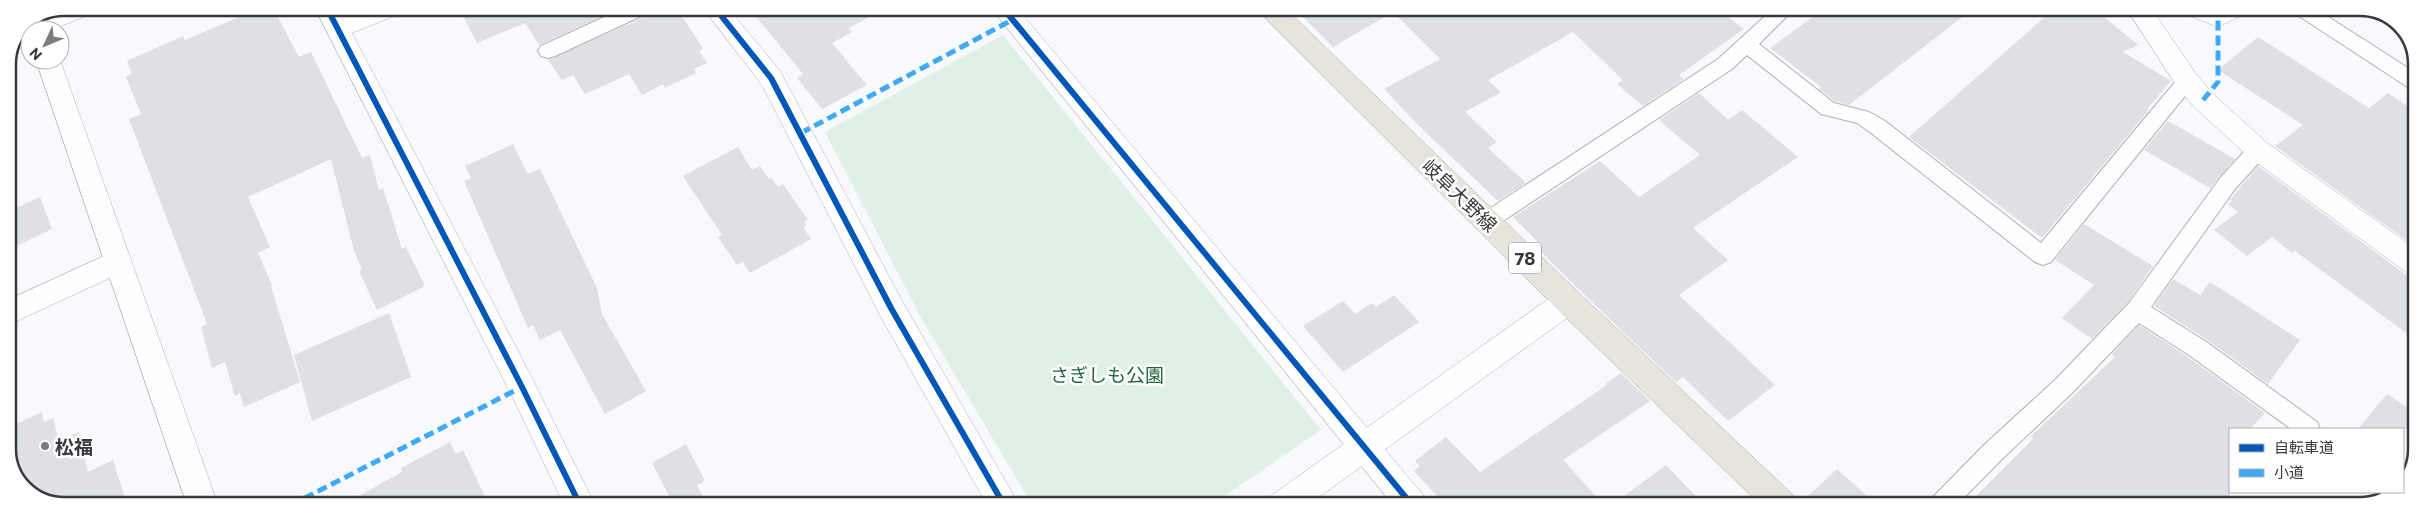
<svg xmlns="http://www.w3.org/2000/svg" width="2424" height="513" font-family="Commissioner,'Noto Sans JP',sans-serif">
<rect width="100%" height="100%" fill="#f7f9fc"/>
<path fill="#e0f0e7" d="M1003,35l318,395 -110,75h-179l-113,-191 -94,-182z"/>
<g fill="#dee0e3">
<path d="M260,8h13l26,49 12,-5 51,106 8,-3 9,35 4,-2 19,61 4,-2 19,39 -48,24 -18,-39 3,-2 -8,-18 -23,-92 -83,38 22,50 -12,6 14,32 -1,1 29,96 -56,25 -4,-14 -5,3 -10,-34 -13,6 -11,-41 6,-3 -78,-205 12,-5 -15,-37 6,-3 -5,-13 56,-25 2,4z"/>
<path d="M459,8h161l-81,37 -14,-22 -48,20z"/>
<path d="M652,8h24l27,40 -4,3 8,12 -13,6 2,4 -31,15 -2,-4 -21,11 -13,-21 -44,20 -12,-19 -11,5 -14,-20 101,-45z"/>
<path d="M749,8h137l-37,20 3,4 -20,11 35,42 -45,24 -25,-31 6,-4z"/>
<path d="M1294,8h422l28,21 -65,46 5,4 -41,27 -26,-22 6,-4 -50,-48 -85,48 13,12 -36,20 32,30 -9,6 38,35 -28,18 -80,-76 -34,-36 56,-30 -47,-47 -60,35z"/>
<path d="M1825,8h149l-125,97 -14,-4 -16,-12 2,-2 -51,-39z"/>
<path d="M2055,8h38l45,37 -15,7 48,29 -24,28 2,1 -107,128 -133,-101z"/>
<path d="M2258,37l111,71 19,-15 28,19v135l-141,-101 28,-21 -85,-55z"/>
<path d="M1699,93l29,27 14,-10 56,47 -105,71 35,32 -49,35 96,90 -47,36 -45,-44 -7,5 -78,-74 -64,-63 5,-2 -26,-26 87,-56 39,36 61,-42 -41,-35z"/>
<path d="M2168,121l67,38 -25,29 -66,-38z"/>
<path d="M513,144l15,30 12,-5 57,119 5,26 44,77 -41,23 -45,-84 -20,10 -7,-15 -5,3 -64,-147 7,-3 -6,-12z"/>
<path d="M738,147l14,23 8,-4 9,13 2,-1 7,9 5,-3 25,36 -4,2 2,3 -3,2 8,12 -61,34 -7,-11 -6,3 -19,-28 4,-2 -39,-59z"/>
<path d="M2258,166l147,108 11,4v62l-121,-89 -3,2 -20,-16 -25,19 -33,-26 24,-18 -10,-8 4,-3 -2,-1z"/>
<path d="M40,197l12,32 -44,21v-38z"/>
<path d="M2084,224l69,42 -25,36 -36,37 -30,-21 32,-33 -39,-25z"/>
<path d="M2173,279l27,16 10,-13 90,58 -32,44 -62,-45 -52,-33z"/>
<path d="M1394,295l25,27 -76,50 -40,-46 40,-25 12,13 17,-11 4,4z"/>
<path d="M389,313l22,64 -99,44 -18,-66z"/>
<path d="M2139,325l49,32 77,56 -15,16h-20v76h-263l66,-66 -2,-3 84,-79 -3,-3z"/>
<path d="M1621,373l29,28 -87,59 41,45h-170l7,-5 -27,-29 6,-5 -5,-5 31,-24 34,35 127,-87 -1,-2z"/>
<path d="M2387,394l29,19v16h-58z"/>
<path d="M42,412l2,10 9,-4 6,24 19,-10 10,40 25,-12 14,44h-73l-32,-18 -14,-30v-28z"/>
<path d="M450,442l6,12 7,-4 26,55h-146l59,-33 -1,-4z"/>
<path d="M686,444l19,37 -8,4 10,20h-33l-22,-42z"/>
<path d="M1666,465l38,40h-92z"/>
<path d="M1837,469l40,36h-78z"/>
</g>
<g fill="none" stroke-linecap="round" stroke-linejoin="round">
<g stroke="#aeb0b2" stroke-width="2">
<g id="service">
<path d="M624,8h26l-2,5 -93,43 -7,2 -7,-2 -3,-5 3,-5z"/>
<path d="M1774,8h21l-36,36 75,59 35,9 16,9 156,122 139,-167 7,-2 7,2 3,5 -146,181 -8,3 -8,-3 -164,-129 -14,-10 -36,-9 -74,-59 -15,14 -238,158 -7,3 -7,-3 -3,-6 3,-6 238,-156z"/>
<path d="M2294,9h22l100,64v17l-7,-2 -113,-74z"/>
<path d="M2258,142l7,2 3,6 -3,6 -30,33 -84,118 54,34 112,81 3,7h-29l-102,-74 -50,-32 -67,70 -72,68 -43,44h-28l4,-8 51,-52 72,-66 73,-76 92,-126 30,-33z"/>
</g>
</g>
<g stroke="#aeb0b2" stroke-width="1">
<g id="minor">
<path d="M64,8h30l-3,6 -40,16h-21v3l-3,-1 -3,-6 1,-2z"/>
<path d="M315,8h24l5,9 23,-9h35l-3,6 -47,19 180,345 63,127h-31l-52,-109z"/>
<path d="M703,8h25l52,63 121,228 118,206h-32l-106,-188 -119,-232z"/>
<path d="M991,8h26l406,487 4,10h-34z"/>
<path d="M2126,8h25l45,66 16,19 55,50 149,106v27l-10,-4 -157,-115 -55,-50 -16,-19z"/>
<path d="M2182,8h65l-3,6 -26,13 -33,-13z"/>
<path d="M117,250l10,4 4,8 -4,8 -119,55v-25z"/>
</g>
</g>
<g stroke="#aeb0b2" stroke-width="1">
<g id="tertiary">
<path d="M44,16l6,14h-20l-1,6 -5,-12z"/>
<path d="M36,60h24l158,445h-31z"/>
<path d="M1568,289l10,3 4,9 -4,9 -270,195h-40l4,-10 286,-203z"/>
</g>
</g>
<g stroke="#aca99b" stroke-width="1">
<path id="primary" d="M1258,8h27l293,284 215,203 4,10h-36l-203,-195 -297,-296z"/>
</g>
<use href="#service" fill="#fefeff" fill-rule="evenodd"/>
<use href="#minor" fill="#fefeff" fill-rule="evenodd"/>
<use href="#tertiary" fill="#fefeff" fill-rule="evenodd"/>
<use href="#primary" fill="#e6e4dc" fill-rule="evenodd"/>
<g stroke="#3fa9f5" stroke-width="5" stroke-dasharray="10 5" stroke-linecap="butt">
<path d="M2203,100l15,-18v-64"/>
<path d="M801,133l211,-113"/>
<path d="M291,505l231,-118"/>
</g>
<g stroke="#fff" stroke-width="9">
<g id="cycleway">
<path d="M327,8l195,379 58,118"/>
<path d="M715,8l56,70 120,230 113,197"/>
<path d="M1003,8l409,497"/>
</g>
</g>
<use href="#cycleway" stroke="#0057b8" stroke-width="6"/>
</g>
<circle fill="#7a7c7f" stroke="#fff" stroke-width="2" cx="45" cy="446" r="5"/>
<g text-anchor="middle" dominant-baseline="central" stroke-width="5" stroke-linejoin="round" paint-order="stroke">
<rect fill="#fff" stroke="#737476" stroke-width="1" x="1509" y="242.5" width="32" height="31" rx="4"/>
<g font-size="18" font-weight="bold" fill="#37393c">
<text x="1525" y="258">78</text>
</g>
<g font-size="19" fill="#37393c" stroke="#fff">
<text transform="translate(1460 195) rotate(44)">岐阜大野線</text>
</g>
<g font-size="19" fill="#21653b" stroke="#fff">
<text x="1107" y="374">さぎしも公園</text>
</g>
<g font-size="19" font-weight="bold" fill="#37393c" stroke="#fff" text-anchor="start">
<text x="55" y="446">松福</text>
</g>
</g>
<path d="M0 0H2424V513H0ZM64 16H2360A48 48 0 0 1 2408 64V449A48 48 0 0 1 2360 497H64A48 48 0 0 1 16 449V64A48 48 0 0 1 64 16Z" fill="#fff" fill-rule="evenodd"/>
<path fill="none" stroke="#37393c" stroke-width="2.5" d="M64 16H2360A48 48 0 0 1 2408 64V449A48 48 0 0 1 2360 497H64A48 48 0 0 1 16 449V64A48 48 0 0 1 64 16Z"/>
<rect x="2229" y="428" width="175" height="65" fill="#ffffff" stroke="#afb0b1"/>
<rect x="2239" y="444" width="25" height="8" fill="#0057b8" stroke="#afb0b1"/>
<text x="2274" y="453" font-size="15" fill="#37393c">自転車道</text>
<rect x="2239" y="469" width="25" height="8" fill="#3fa9f5" stroke="#afb0b1"/>
<text x="2274" y="478" font-size="15" fill="#37393c">小道</text>
<g transform="translate(45 45) rotate(226)"><circle r="24" fill="#ffffff" stroke="#afb0b1"/>
<path d="M0-4L9 19L0 12L-9 19Z" fill="#7a7c7f"/>
<text y="-8" font-size="14" font-weight="bold" text-anchor="middle" fill="#37393c">N</text>
</g>
</svg>
